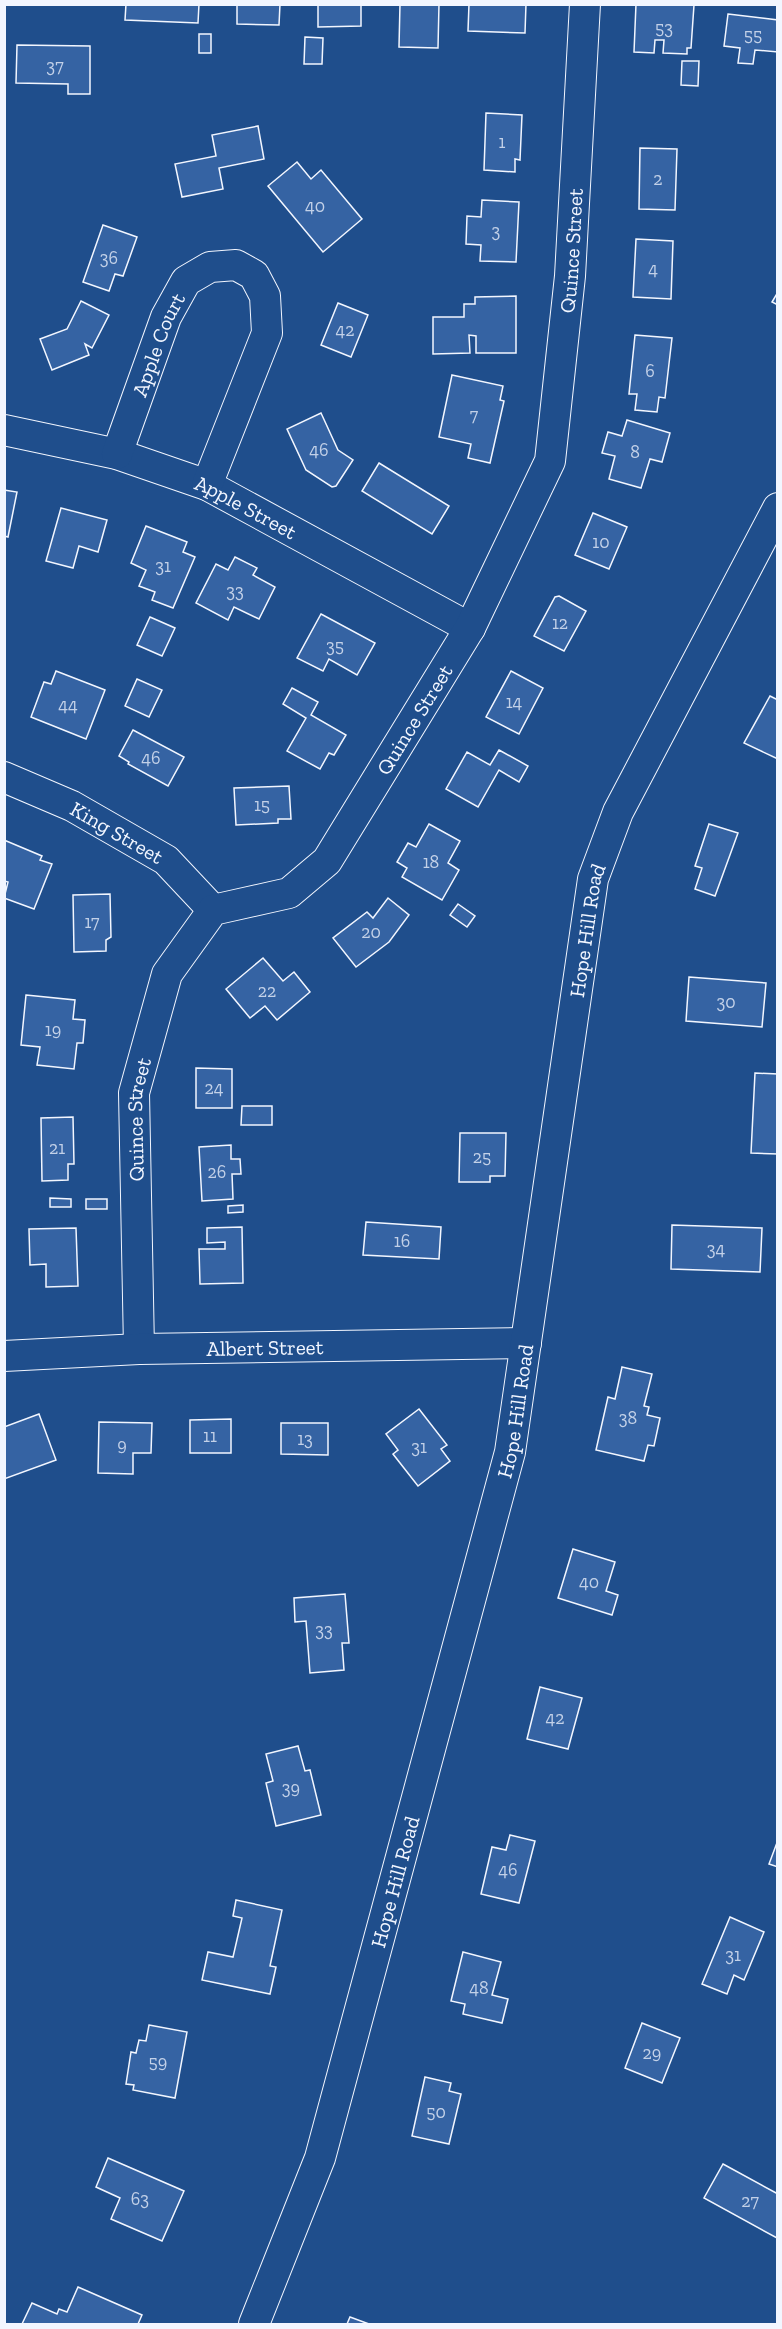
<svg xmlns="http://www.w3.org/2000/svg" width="782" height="2329" font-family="'Zilla Slab',serif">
<rect width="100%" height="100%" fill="#1f4e8c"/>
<g fill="#3563a3" stroke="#f2f6ff" stroke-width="1.5">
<path d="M126,4h73l-1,19 -73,-3z"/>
<path d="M237,4h43l-1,21 -42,-1z"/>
<path d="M318,4h43v22l-43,1z"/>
<path d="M400,4h39l-1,44 -39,-1z"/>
<path d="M469,4h57l-1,29 -57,-2z"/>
<path d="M636,4l58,1 -3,43h-4v6l-24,-1 1,-13h-9l-1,13 -20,-1z"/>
<path d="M728,14l50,6v32l-23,-2 -2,14 -15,-1 2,-15 -16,-2z"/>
<rect x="199" y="34" width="12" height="19"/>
<path d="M305,37l18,1 -1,26h-18z"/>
<path d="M17,45l73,1v48h-22v-10l-52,-1z"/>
<path d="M682,61h17l-1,25 -17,-1z"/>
<path d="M486,113l36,2 -2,45 -5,-1v13l-31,-2z"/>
<path d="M258,126l6,33 -45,9 4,21 -41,8 -7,-33 41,-8 -4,-21z"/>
<path d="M640,148l37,1 -2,61 -36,-1z"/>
<path d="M297,162l14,17 10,-9 41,49 -39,33 -55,-66z"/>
<path d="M482,200l37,2 -3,60 -36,-1 1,-16 -15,-1 1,-28 14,1z"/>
<path d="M103,225l34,12 -14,39 -8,-2 -6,17 -26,-9z"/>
<path d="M636,239l37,2 -2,58 -38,-2z"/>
<path d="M778,292v13l-6,-3z"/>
<path d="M516,296v57h-40v-17l-7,-1 1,18 -37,1v-37h31v-13h11v-7z"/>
<path d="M81,301l28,14 -17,33 -7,-4 4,11 -37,15 -12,-31 27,-10z"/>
<path d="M338,303l30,12 -17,42 -30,-12z"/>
<path d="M635,335l37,3 -7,60 -6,-1 -2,15 -22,-2 2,-16h-8z"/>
<path d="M452,375l51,11 -3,14 4,1 -14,62 -22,-5 3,-14 -32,-7z"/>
<path d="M321,413l17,37 15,10 -17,26 -4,1 -26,-17 -19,-41z"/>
<path d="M627,420l43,13 -8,29 -12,-3 -9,29 -32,-9 6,-23 -13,-3 6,-21 14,4z"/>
<path d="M379,463l70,43 -17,28 -70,-43z"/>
<path d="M4,490l13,2 -9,45 -4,-1z"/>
<path d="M61,508l46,12 -9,32 -19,-6 -6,22 -27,-7z"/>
<path d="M593,513l34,14 -18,42 -34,-14z"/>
<path d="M146,526l41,16 -4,10 12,5 -22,51 -21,-8 3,-8 -16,-6 7,-16 -15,-7z"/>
<path d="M235,557l22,11 -4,7 22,12 -16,32 -25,-12 -6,13 -32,-17 20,-39 12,6z"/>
<path d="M559,596l27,15 -22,40 -30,-15 21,-39z"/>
<path d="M321,614l54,29 -18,32 -28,-16 -6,12 -26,-13z"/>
<path d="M150,617l25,11 -13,28 -25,-11z"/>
<path d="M56,671l49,19 -19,49 -55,-22 13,-35 7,2z"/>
<path d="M511,671l32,17 -24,46 -33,-17z"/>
<path d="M137,679l25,11 -13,27 -24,-11z"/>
<path d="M292,688l26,14 -7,13 35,20 -12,20 -5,-2 -9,16 -33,-18 19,-33 -23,-14z"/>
<path d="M770,696l8,4v59l-34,-16z"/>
<path d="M133,730l51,27 -16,29 -40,-22 1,-2 -10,-6z"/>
<path d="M499,750l29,16 -9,16 -20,-12 -21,37 -32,-18 21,-37 23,13z"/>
<path d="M289,786l2,33h-13v4l-42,2 -2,-37z"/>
<path d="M429,824l31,17 -12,22 11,7 -17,30 -40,-23 5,-9 -10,-6 11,-19 8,4z"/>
<path d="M709,824l29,9 -23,63 -20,-7 7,-21 -7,-2z"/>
<path d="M4,840l38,16 -2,4 12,4 -18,45 -30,-11 4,-16 -4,-1z"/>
<path d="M110,894l1,43 -5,3v11l-32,1 -1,-57z"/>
<path d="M388,898l21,17 -20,27 -33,25 -23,-29 34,-26 6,6z"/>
<path d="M458,904l17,12 -8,11 -17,-12z"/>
<path d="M263,958l20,23 11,-9 16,20 -33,28 -12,-14 -15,12 -24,-29z"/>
<path d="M689,977l77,6 -4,44 -76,-6z"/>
<path d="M26,995l49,5 -2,19 12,1 -2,23h-6l-3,26 -37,-4 3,-18 -19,-2z"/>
<path d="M196,1068l36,1v39h-36z"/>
<path d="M755,1073l23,1v80l-27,-1z"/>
<path d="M242,1106h30v19h-31z"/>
<path d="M73,1117l1,47h-6v16l-26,1 -1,-63z"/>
<path d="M460,1133h46l-1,43h-15v6h-31z"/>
<path d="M231,1145v14h9l1,15h-9l1,25 -31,2 -3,-54z"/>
<path d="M50,1198l21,1v8h-21z"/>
<rect x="86" y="1199" width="21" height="10"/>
<path d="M243,1205v7l-15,1v-7z"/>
<path d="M366,1222l75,5 -2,32 -76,-4z"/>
<path d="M672,1225l90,3 -2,44 -89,-3z"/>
<path d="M242,1227l1,56 -43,1 -1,-35h26v-7l-18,1v-15z"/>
<path d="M76,1228l2,58 -32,1v-23l-16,1 -1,-36z"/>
<path d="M622,1367l30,7 -8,32 5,1 -2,8 13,3 -6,28 -6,-1 -4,16 -48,-11 12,-53 7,2z"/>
<path d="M419,1409l28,36 -6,4 9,12 -32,25 -25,-32 5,-4 -12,-16z"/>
<path d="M39,1414l17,46 -52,19v-52z"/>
<path d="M231,1419v34h-41v-33z"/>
<path d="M99,1422l53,1 -1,30h-18v21l-35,-1z"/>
<path d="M281,1423h47v32l-47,-1z"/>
<path d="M573,1549l42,13 -9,29 12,4 -6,20 -54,-17z"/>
<path d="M345,1594l4,49h-7l2,27 -34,3 -4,-52 -11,1 -1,-24z"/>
<path d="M540,1687l42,11 -14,51 -41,-10z"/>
<path d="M298,1746l7,25 5,-1 11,45 -45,11 -10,-43 7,-2 -7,-27z"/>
<path d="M510,1835l25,6 -16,62 -38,-9 11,-47 14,3z"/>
<path d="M778,1840v27l-9,-3z"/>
<path d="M236,1900l46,10 -12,56 6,1 -6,27 -68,-14 6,-28 25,5 9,-39 -9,-2z"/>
<path d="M730,1917l34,15 -20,48 -10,-5 -7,19 -25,-10z"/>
<path d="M463,1952l38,10 -9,33 16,4 -6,24 -39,-9 2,-10 -14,-3z"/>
<path d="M642,2023l38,15 -18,45 -37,-15z"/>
<path d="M149,2025l38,7 -12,66 -42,-8 1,-5 -8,-1 5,-32 5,1 3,-13 7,1z"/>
<path d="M425,2077l26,6 -2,8 12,3 -12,50 -37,-8z"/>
<path d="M108,2158l76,33 -22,50 -51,-22 9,-21 -24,-11z"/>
<path d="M723,2164l55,30 -1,44 -73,-40z"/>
<path d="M78,2287l64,28 -4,9h-116l10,-21 25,11 2,-5 8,3z"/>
<path d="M350,2317l19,7h-22z"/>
</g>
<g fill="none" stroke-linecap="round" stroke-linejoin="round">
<g stroke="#f2f6ff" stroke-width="32">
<g id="minor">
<path id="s1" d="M4,430l113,24 90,31 263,143"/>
<path id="s2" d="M117,454l49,-137 20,-36 24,-14 26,-2 18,10 11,21 2,37 -60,152"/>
<path id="s3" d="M4,777l68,29 94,54 47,50"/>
<path id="s4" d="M139,1349l-5,-256 33,-119 46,-64 76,-17 38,-32 143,-233 80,-167 20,-185 15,-272"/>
<path id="s5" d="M4,1356l135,-7 387,-6"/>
<path id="s6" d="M254,2324l66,-166 190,-706 83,-573 25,-67 160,-304"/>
</g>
</g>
<use href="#minor" stroke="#1f4e8c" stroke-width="30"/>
</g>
<g text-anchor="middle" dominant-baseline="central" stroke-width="4.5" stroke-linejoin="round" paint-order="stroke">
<g font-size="18" fill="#c3d1e8">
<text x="664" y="28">53</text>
<text x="753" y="35">55</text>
<text x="55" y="66">37</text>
<text x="502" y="142">1</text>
<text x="658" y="179">2</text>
<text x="315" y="206">40</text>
<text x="496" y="231">3</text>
<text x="109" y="258">36</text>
<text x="653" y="269">4</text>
<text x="345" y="330">42</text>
<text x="650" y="371">6</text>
<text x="474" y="415">7</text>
<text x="319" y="450">46</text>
<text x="635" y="452">8</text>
<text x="601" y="542">10</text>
<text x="163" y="566">31</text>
<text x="235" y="591">33</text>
<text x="560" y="623">12</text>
<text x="335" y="646">35</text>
<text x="514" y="702">14</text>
<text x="68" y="705">44</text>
<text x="151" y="758">46</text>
<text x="262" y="805">15</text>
<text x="431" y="862">18</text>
<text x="92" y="922">17</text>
<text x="371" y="932">20</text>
<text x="267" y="991">22</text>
<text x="726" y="1002">30</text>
<text x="53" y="1030">19</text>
<text x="214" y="1088">24</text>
<text x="57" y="1148">21</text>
<text x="482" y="1157">25</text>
<text x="217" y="1172">26</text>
<text x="402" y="1241">16</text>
<text x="716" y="1249">34</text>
<text x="628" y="1418">38</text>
<text x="210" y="1436">11</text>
<text x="305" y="1439">13</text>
<text x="122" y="1445">9</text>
<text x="419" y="1447">31</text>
<text x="589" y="1582">40</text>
<text x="324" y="1630">33</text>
<text x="555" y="1718">42</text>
<text x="291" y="1788">39</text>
<text x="508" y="1870">46</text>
<text x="733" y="1955">31</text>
<text x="479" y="1988">48</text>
<text x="652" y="2053">29</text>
<text x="158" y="2062">59</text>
<text x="436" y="2112">50</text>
<text x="140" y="2199">63</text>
<text x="750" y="2201">27</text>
</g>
<g font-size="21" fill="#f2f6ff" stroke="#1f4e8c">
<text stroke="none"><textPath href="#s4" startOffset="1256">Quince Street</textPath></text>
<text stroke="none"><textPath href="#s2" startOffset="117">Apple Court</textPath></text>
<text stroke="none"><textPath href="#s1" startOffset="255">Apple Street</textPath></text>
<text stroke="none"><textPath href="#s4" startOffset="752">Quince Street</textPath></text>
<text stroke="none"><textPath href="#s3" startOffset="126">King Street</textPath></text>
<text stroke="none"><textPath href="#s6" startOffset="1437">Hope Hill Road</textPath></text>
<text stroke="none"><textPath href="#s4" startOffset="230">Quince Street</textPath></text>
<text stroke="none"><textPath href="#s5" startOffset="261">Albert Street</textPath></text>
<text stroke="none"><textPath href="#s6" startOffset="951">Hope Hill Road</textPath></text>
<text stroke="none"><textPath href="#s6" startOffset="465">Hope Hill Road</textPath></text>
</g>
</g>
<rect width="782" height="2329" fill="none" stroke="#f2f6ff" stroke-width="12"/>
</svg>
